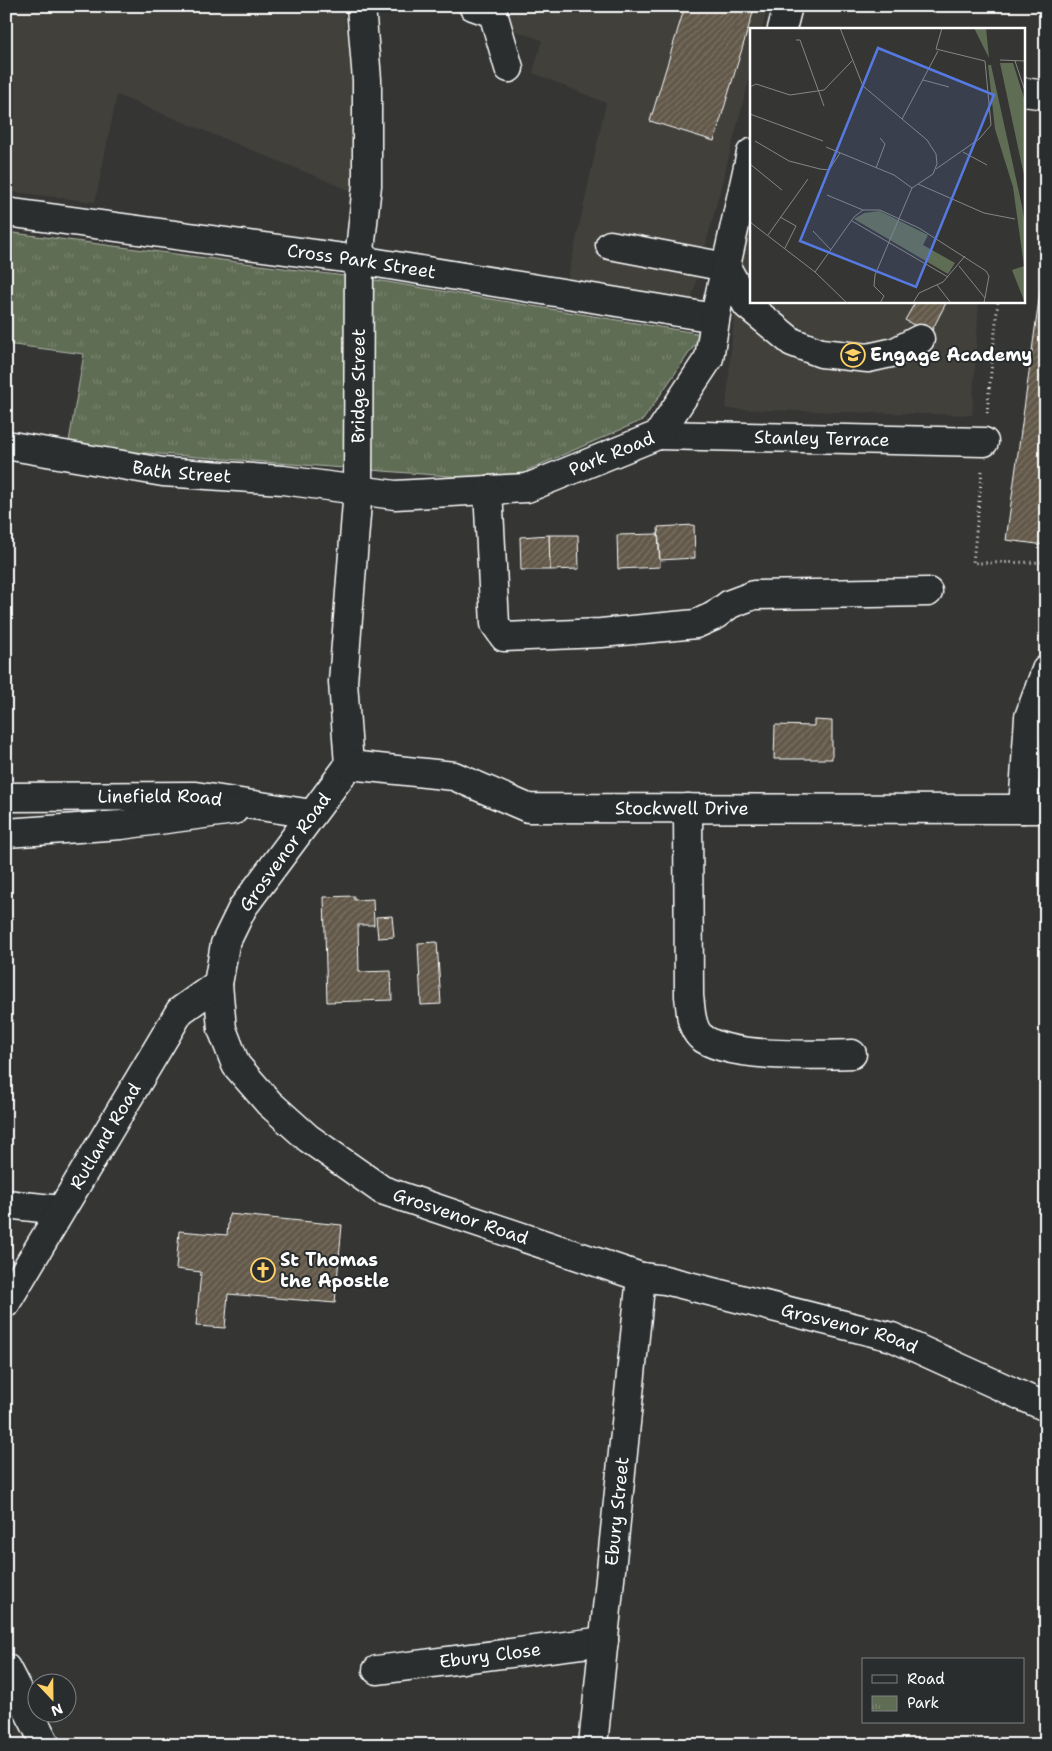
<svg xmlns="http://www.w3.org/2000/svg" width="1052" height="1751" font-family="'Shantell Sans',sans-serif">
<defs>
<pattern id="park-tufts" width="24" height="20" patternUnits="userSpaceOnUse" patternTransform="scale(1.25)"><rect width="24" height="20" fill="#606d55"/><path d="M3 7l-1-3M5 7V3M7 7l1-3M15 17l-1-3M17 17v-4M19 17l1-3" fill="none" stroke="#78836e"/></pattern>
<pattern id="building-hatch" width="6" height="6" patternUnits="userSpaceOnUse" patternTransform="scale(1.25)"><rect width="6" height="6" fill="#62594a"/><path d="M-1 1l2-2M0 6l6-6M5 7l2-2" fill="none" stroke="#7a7265"/></pattern>
</defs>
<rect width="100%" height="100%" fill="#353634"/>
<filter id="ink" filterUnits="userSpaceOnUse"><feTurbulence type="fractalNoise" baseFrequency=".02" numOctaves="2"/><feDisplacementMap in="SourceGraphic" scale="10" xChannelSelector="R" yChannelSelector="G"/><feConvolveMatrix kernelMatrix="1 2 1 2 8 2 1 2 1" color-interpolation-filters="sRGB"/></filter>
<g filter="url(#ink)">
<g fill="#42403b">
<path d="M6,6h337l14,112 -3,74 -237,-97 -22,107 -89,-11z"/>
<path d="M441,6h327l-6,23h-11v43l-61,233 -123,-23 39,-179 -73,-30 9,-33z"/>
<path d="M751,210v91h228l-7,114 -246,-6 10,-116z"/>
</g>
<path fill="url(#park-tufts)" stroke="#b0b6aa" d="M6,232l369,48 327,54 -59,86 -115,50 -1,12 -459,-35 16,-93 -78,-10z"/>
<g fill="url(#building-hatch)" stroke="#fff">
<path d="M685,6h70l-41,135 -64,-20z"/>
<path d="M1046,249v288l-1,8 -39,-5z"/>
<path d="M916,301h31l-17,33 -25,-14z"/>
<path d="M694,525l1,33 -35,2 -2,-33z"/>
<path d="M658,534l2,33 -42,2 -1,-34z"/>
<path d="M549,535h29l1,34 -29,1z"/>
<path d="M549,535l1,35h-29l-1,-33z"/>
<path d="M814,720l18,1v38h-58l1,-34 39,1z"/>
<path d="M354,896v4l19,-1 1,26h-16l1,47 32,-1 1,29 -65,2 -3,-105z"/>
<path d="M392,916l2,21 -16,1 -2,-21z"/>
<path d="M437,942l4,62 -20,1 -3,-62z"/>
<path d="M229,1214l113,11 -7,78 -107,-9 -3,34 -29,-2 5,-54 -25,-3 3,-38 48,4z"/>
</g>
<g fill="none" stroke-linecap="round" stroke-linejoin="round">
<g stroke="#fff" stroke-width="31">
<g id="minor">
<path d="M473,6l20,7 16,55"/>
<path d="M782,29l6,-23"/>
<path d="M1023,92l23,3"/>
<path id="s1" d="M6,212l353,48 356,58"/>
<path d="M610,245l116,22 21,38 45,37 29,11 47,5 27,-6 25,-13"/>
<path id="s2" d="M658,435l326,7"/>
<path id="s3" d="M6,445l157,27 120,8 112,15 132,-7 131,-53 51,-77 9,-56 33,-149"/>
<path d="M488,490l7,134 9,13 97,-4 95,-9 18,-8 16,-12 24,-9 174,-3"/>
<path id="s4" d="M349,765l-106,142 -18,37 -7,40 4,45 14,36 33,38 39,35 74,52 259,87 24,3 227,57 154,70"/>
<path id="s5" d="M349,765l-6,-83 15,-193 1,-229 8,-75v-105l-6,-74"/>
<path id="s6" d="M349,765l105,11 74,32 518,1"/>
<path id="s7" d="M6,797l189,-1 117,18"/>
<path d="M688,808l1,188c2,13 1,30 11,40 25,23 118,19 152,18"/>
<path d="M1023,809l6,-92 17,-47"/>
<path d="M6,833l115,-8 113,-15"/>
<path d="M6,1204l54,6"/>
<path id="s8" d="M6,1303l174,-292 38,-27"/>
<path d="M6,1668l40,77"/>
<path id="s9" d="M377,1670l227,-29"/>
<path id="s10" d="M593,1745l48,-468"/>
</g>
</g>
<g stroke="#fff" stroke-width="3" stroke-dasharray="1 4" stroke-linecap="butt">
<path d="M987,413l11,-112"/>
<path d="M982,471l-9,92 73,-1"/>
</g>
<use href="#minor" stroke="#2a2d2e" stroke-width="28"/>
</g>
</g>
<defs>
<g id="school-ring" transform="scale(1.25)"><circle r="9.5" fill="#2a2d2e" stroke="#ffd166" stroke-width="1.5"/><path d="M0-5L7-2L0 1L-7-2ZM-4 1L0 2.5L4 1V4Q0 6-4 4Z" fill="#ffd166"/></g>
<g id="church-ring" transform="scale(1.25)"><circle r="9.5" fill="#2a2d2e" stroke="#ffd166" stroke-width="1.5"/><path d="M-1.2-6h2.4v3.5h3.3v2.4h-3.3V6h-2.4V-.1h-3.3v-2.4h3.3Z" fill="#ffd166"/></g>
</defs>
<g fill-rule="evenodd">
<use href="#school-ring" x="853" y="355"/>
<use href="#church-ring" x="263" y="1270"/>
</g>
<g text-anchor="middle" dominant-baseline="central" stroke-width="4" stroke-linejoin="round" paint-order="stroke">
<g font-size="18" fill="#fff" stroke="#2a2d2e">
<text stroke="none"><textPath href="#s1" startOffset="359">Cross Park Street</textPath></text>
<text stroke="none"><textPath href="#s5" startOffset="380">Bridge Street</textPath></text>
<text stroke="none"><textPath href="#s2" startOffset="164">Stanley Terrace</textPath></text>
<text stroke="none"><textPath href="#s3" startOffset="616">Park Road</textPath></text>
<text stroke="none"><textPath href="#s3" startOffset="178">Bath Street</textPath></text>
<text stroke="none"><textPath href="#s7" startOffset="154">Linefield Road</textPath></text>
<text stroke="none"><textPath href="#s6" startOffset="340">Stockwell Drive</textPath></text>
<text transform="translate(285 852) rotate(-54)">Grosvenor Road</text>
<text stroke="none"><textPath href="#s8" startOffset="194">Rutland Road</textPath></text>
<text stroke="none"><textPath href="#s4" startOffset="619">Grosvenor Road</textPath></text>
<text stroke="none"><textPath href="#s4" startOffset="1024">Grosvenor Road</textPath></text>
<text stroke="none"><textPath href="#s10" startOffset="235">Ebury Street</textPath></text>
<text stroke="none"><textPath href="#s9" startOffset="114">Ebury Close</textPath></text>
</g>
<g font-size="18" font-weight="bold" fill="#fff" stroke="#2a2d2e" text-anchor="start">
<text x="870" y="355">Engage Academy</text>
<text x="280" y="1260">St Thomas<tspan x="280" dy="21">the Apostle</tspan></text>
</g>
</g>
<g transform="translate(750 28)">
<rect width="275" height="275" fill="#353634"/>
<path d="M224,0h12l3,30zM250,35h13l12,38v79zM238,37h3l31,141 3,20v77l-13,-33 12,-4 -11,-79 -18,-58z" fill="#606d55"/>
<path d="M130,183l48,24 -5,10 32,18 -7,11 -94,-55 10,-6z" fill="#606d55"/>
<path fill="none" stroke="#868685" stroke-width="1" d="M90,0l23,58 64,54 9,14 1,10 -4,10 -21,14M46,12h4l24,66M250,32l25,1M265,33l10,30M173,52l26,7M0,59l6,-3 34,11 34,-5 28,-29M0,86l73,27M152,91l36,-68M5,113l34,20 31,8 9,1 11,-17M76,119l68,28 18,13M213,124l24,13M0,136l32,26M126,140l9,-24 -5,-6M186,141l43,-30 12,-14 -6,-64 -49,-12 6,-21M168,156l66,29 31,6M77,167l36,15M30,189l16,9 -11,22M102,193l96,56M0,194l65,50 32,31M63,203l18,19M18,207l40,-56M209,238l26,32M65,244l39,-55 9,-7h17l39,18 67,43 3,5 -5,27M187,257l14,18M130,275l4,-7 -10,-10 1,-11 37,-87M163,275l6,-10 24,-11 22,-26"/>
<path fill="#567ae2" fill-opacity="0.15" stroke="#567ae2" stroke-width="2.5" d="M128,20l116,47 -78,192 -116,-46z"/>
<rect width="275" height="275" fill="none" stroke="#fff" stroke-width="2.5"/>
</g>
<rect width="1052" height="1751" fill="none" stroke="#2a2d2e" stroke-width="25"/>
<rect x="12" y="12" width="1027" height="1726" fill="none" stroke="#fff" stroke-width="2" filter="url(#ink)"/>
<rect x="862" y="1658" width="162" height="65" fill="#2a2d2e" stroke="#7f8182"/>
<rect x="872" y="1675" width="25" height="8" fill="#2a2d2e" stroke="#7f8182"/>
<text x="907" y="1684" font-size="15" fill="#ffffff">Road</text>
<rect x="872" y="1696" width="25" height="15" fill="url(#park-tufts)" stroke="#7f8182"/>
<text x="907" y="1708" font-size="15" fill="#ffffff">Park</text>
<g transform="translate(52 1698) rotate(158)"><circle r="24" fill="#2a2d2e" stroke="#7f8182"/>
<path d="M0-4L9 19L0 12L-9 19Z" fill="#ffd166"/>
<text y="-8" font-size="14" font-weight="bold" text-anchor="middle" fill="#ffffff">N</text>
</g>
</svg>
